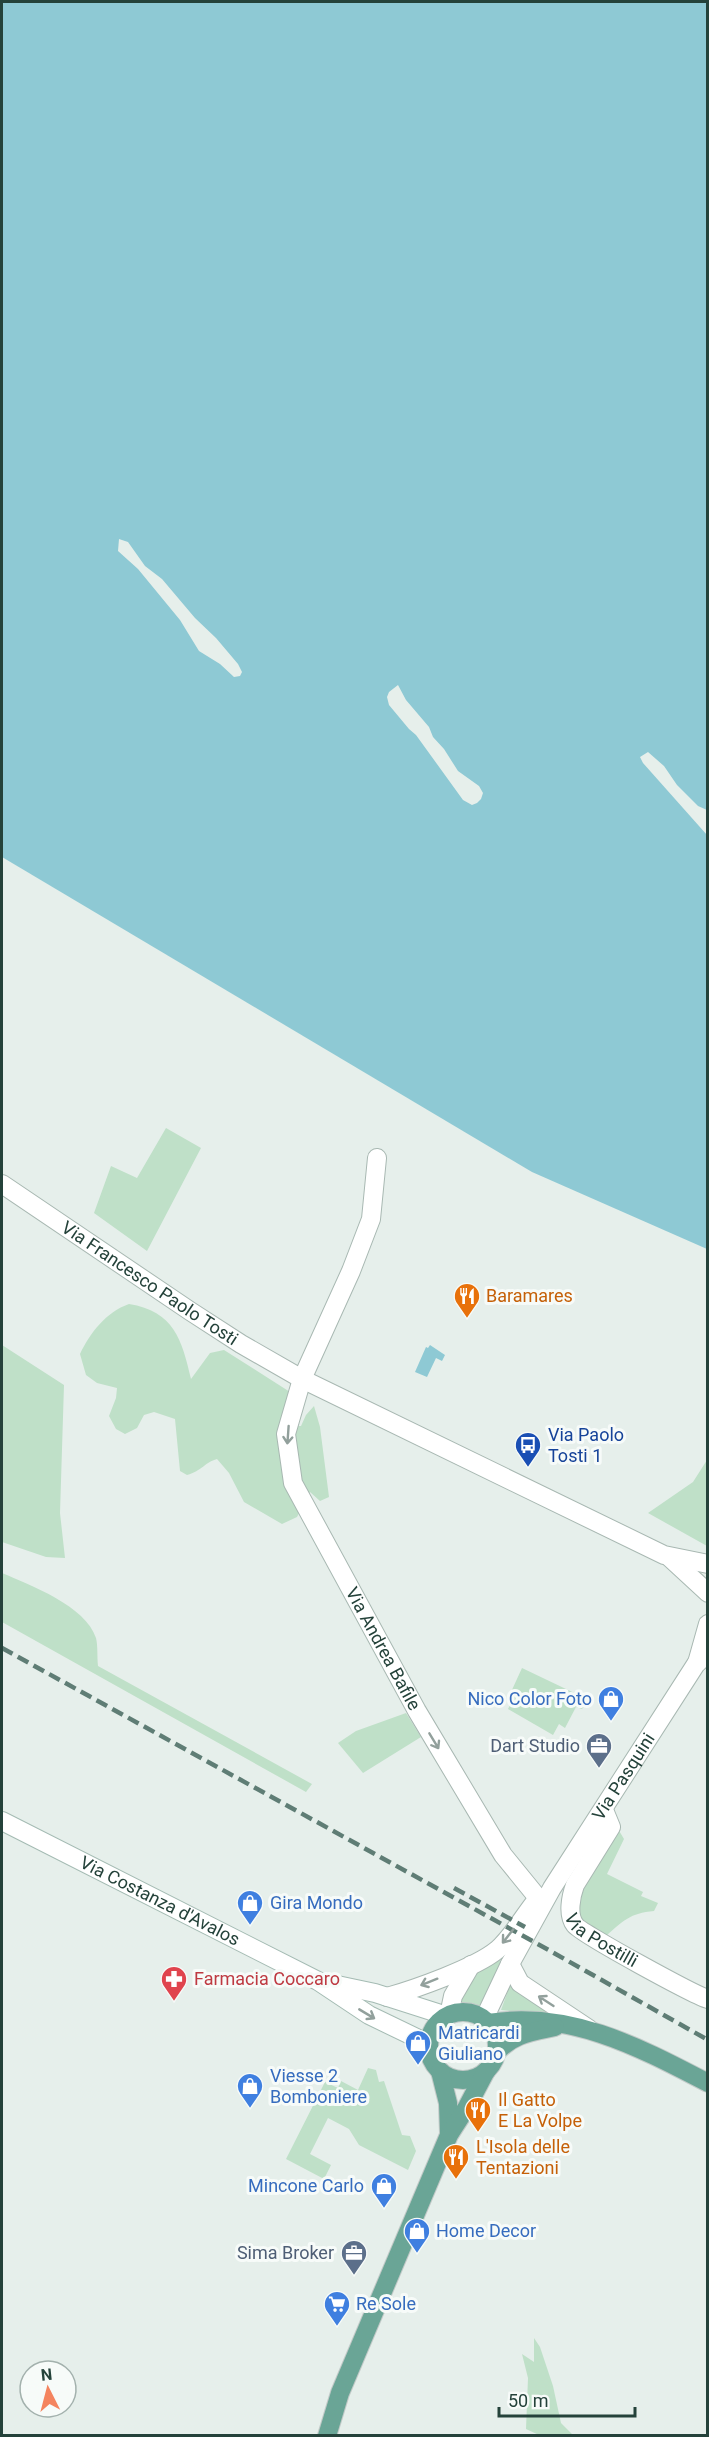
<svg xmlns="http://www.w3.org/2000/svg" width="709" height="2437" viewBox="0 0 709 2437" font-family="Roboto,sans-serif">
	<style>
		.green { fill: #bfe0c8 }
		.water { fill: #8ec9d4 }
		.pier { fill: #e6efeb }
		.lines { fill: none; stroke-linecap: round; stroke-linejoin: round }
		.street-casing { stroke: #a8b8b2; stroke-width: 20 }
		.secondary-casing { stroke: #a4bbb3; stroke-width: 20 }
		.primary-casing { stroke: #c2cac8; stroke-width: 20 }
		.street { stroke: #fff; stroke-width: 18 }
		.secondary { stroke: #fff; stroke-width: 18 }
		.primary { stroke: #6aa596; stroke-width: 18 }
		.rail { stroke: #5f7d75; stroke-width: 4.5; stroke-dasharray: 12 6; stroke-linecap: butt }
		.oneway { stroke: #92a09c }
		.labels { text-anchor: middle; stroke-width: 6; stroke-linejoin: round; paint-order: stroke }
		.street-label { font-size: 18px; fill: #24423a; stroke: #f7fbf9 }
		.food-label { font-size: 18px; fill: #c56008; stroke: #f7fbf9; text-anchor: start }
		.transit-label { font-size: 18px; fill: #164399; stroke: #f7fbf9; text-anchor: start }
		.shop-label { font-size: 18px; fill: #366cbe; stroke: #f7fbf9; text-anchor: start }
		.service-label { font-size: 18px; fill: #4e5e75; stroke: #f7fbf9; text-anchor: end }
		.health-label { font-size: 18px; fill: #be3a42; stroke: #f7fbf9; text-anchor: start }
	</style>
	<rect width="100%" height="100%" fill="#e6efeb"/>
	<g class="green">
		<polygon points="166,1128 201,1148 147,1251 94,1213 111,1166 137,1178"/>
		<path d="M129,1304C174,1311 182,1340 191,1379L210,1353L224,1350L290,1392L281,1426H301L306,1415L314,1406L320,1427L329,1497L320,1501L310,1492L297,1517L282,1524L244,1502L229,1473L217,1459C205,1462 202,1471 187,1475L180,1471L175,1419L154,1412L144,1415L137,1428L125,1434L116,1429L109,1416L116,1398L117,1388L97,1383L86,1375L80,1354C90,1333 106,1312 129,1304Z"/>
		<polygon points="2,1345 64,1385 60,1513 65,1558 46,1557 2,1542"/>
		<polygon points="707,1460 707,1546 648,1513 693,1482"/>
		<path d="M2,1573C30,1585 86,1606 96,1638C98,1646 97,1657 98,1666L312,1784L306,1792L2,1622Z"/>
		<polygon points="522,1668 589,1700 582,1709 576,1707 565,1728 559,1724 553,1735 508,1709 515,1695 511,1692"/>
		<polygon points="406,1713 421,1737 363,1773 338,1743 356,1731"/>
		<path d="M618,1829L624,1839L607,1874L643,1892L641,1896L658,1903L654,1911C630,1913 623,1921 606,1936L591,1927L579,1916L578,1883Z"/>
		<polygon points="498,1958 503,1964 483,2006 456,2004 472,1974"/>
		<polygon points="510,1985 519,1992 555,2011 530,2013 501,2010"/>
		<polygon points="368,2068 376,2070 379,2082 384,2081 402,2135 410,2136 416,2151 408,2170 359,2145 349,2129 328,2118 310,2154 331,2165 324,2179 286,2159 325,2082 338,2088 341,2081 358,2090"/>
		<polygon points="534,2338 540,2347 553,2386 561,2423 573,2435 539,2435 526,2429 528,2378 522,2354 534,2362"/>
	</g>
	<g class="water">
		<polygon points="2,2 707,2 707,1249 532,1172 2,857"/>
		<polygon points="430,1345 445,1355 442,1361 436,1358 427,1377 415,1372 426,1347 428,1348"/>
	</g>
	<g class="pier">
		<polygon points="119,539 128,542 145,566 162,579 195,618 216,638 238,664 242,672 240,676 234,677 220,664 199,651 180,620 138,569 118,551"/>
		<polygon points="398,685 406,700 429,727 433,737 444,749 458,771 479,786 483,793 481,799 477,803 472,805 463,800 416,735 409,729 389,705 387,697 389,692"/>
		<polygon points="648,752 664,766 677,785 698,806 707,810 707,835 643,763 640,757"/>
	</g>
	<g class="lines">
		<g class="street-casing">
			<g id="street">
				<path id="s1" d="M377,1158L371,1219L351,1271L302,1379L286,1434L293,1483L417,1711L503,1855L538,1898"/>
				<path id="s2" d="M2,1184L190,1311L241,1344L302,1379L664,1555L708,1564"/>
				<polyline points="669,1557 708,1593"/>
				<polyline points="697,1663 708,1624"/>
				<path id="s3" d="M604,1810L611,1827L575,1885C571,1896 567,1915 575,1925C580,1933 696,1996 708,1999"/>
				<polyline points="510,1964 520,1983 589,2029"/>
				<path d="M387,1997C415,1989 475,1968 497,1950C512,1937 523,1917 535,1902"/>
				<polyline points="449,2015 453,1996 471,1965"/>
				<path id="s4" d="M484,2019L510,1964L552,1888L696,1664L708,1653"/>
			</g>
		</g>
		<g class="secondary-casing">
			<g id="secondary">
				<path id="s5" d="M2,1821L318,1981L369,2015L429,2044"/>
				<polyline points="323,1982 375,1993 447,2016"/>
			</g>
		</g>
		<g class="primary-casing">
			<g id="primary">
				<circle cx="463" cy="2046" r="34"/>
				<path d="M488,2023C569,2010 637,2046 708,2083"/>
				<path d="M496,2053C512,2034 532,2032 555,2027"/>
				<polyline points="440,2071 448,2103 449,2134"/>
				<polyline points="327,2436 340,2393 449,2135 467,2107 486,2071"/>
			</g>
		</g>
		<use href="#street" class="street"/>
		<use href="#secondary" class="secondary"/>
		<use href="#primary" class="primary"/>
		<g class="rail">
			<polyline points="2,1648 545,1948 708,2040"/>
			<polyline points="454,1888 525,1927"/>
		</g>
	</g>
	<defs><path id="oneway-shaft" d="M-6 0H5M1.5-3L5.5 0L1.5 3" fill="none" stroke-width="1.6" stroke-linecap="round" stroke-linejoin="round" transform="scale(1.5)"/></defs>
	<g class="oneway">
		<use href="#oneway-shaft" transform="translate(288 1435) rotate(94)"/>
		<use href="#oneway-shaft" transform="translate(434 1741) rotate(59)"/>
		<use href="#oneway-shaft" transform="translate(508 1936) rotate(128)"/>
		<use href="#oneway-shaft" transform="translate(429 1982) rotate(158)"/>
		<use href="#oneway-shaft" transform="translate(546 2001) rotate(-147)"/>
		<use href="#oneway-shaft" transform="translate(367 2014) rotate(31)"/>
	</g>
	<defs>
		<g id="restaurant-pin" transform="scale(1.35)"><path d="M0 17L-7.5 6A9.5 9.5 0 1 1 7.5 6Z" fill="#e8710a" stroke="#f7fbf9"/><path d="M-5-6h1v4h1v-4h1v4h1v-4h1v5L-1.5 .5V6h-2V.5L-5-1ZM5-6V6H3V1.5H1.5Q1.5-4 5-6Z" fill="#fff"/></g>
		<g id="bus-pin" transform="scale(1.35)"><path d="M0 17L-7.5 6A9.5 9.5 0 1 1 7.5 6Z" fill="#1a4fb4" stroke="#f7fbf9"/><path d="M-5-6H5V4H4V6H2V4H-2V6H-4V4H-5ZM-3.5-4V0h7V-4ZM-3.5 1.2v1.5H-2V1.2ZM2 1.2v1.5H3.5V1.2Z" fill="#fff"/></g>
		<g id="shop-pin" transform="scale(1.35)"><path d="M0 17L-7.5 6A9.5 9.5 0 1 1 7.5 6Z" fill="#3f7fe0" stroke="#f7fbf9"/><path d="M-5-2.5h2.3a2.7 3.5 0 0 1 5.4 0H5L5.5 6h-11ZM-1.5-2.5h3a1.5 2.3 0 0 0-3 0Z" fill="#fff"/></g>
		<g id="office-pin" transform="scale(1.35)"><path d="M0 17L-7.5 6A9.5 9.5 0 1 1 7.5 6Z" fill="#5c6f8a" stroke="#f7fbf9"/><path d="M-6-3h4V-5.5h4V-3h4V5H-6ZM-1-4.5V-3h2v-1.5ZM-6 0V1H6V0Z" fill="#fff"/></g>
		<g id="pharmacy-pin" transform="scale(1.35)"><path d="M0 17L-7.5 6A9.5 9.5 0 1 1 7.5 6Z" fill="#e0444e" stroke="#f7fbf9"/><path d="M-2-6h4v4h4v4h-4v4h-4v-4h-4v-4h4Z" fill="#fff"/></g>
		<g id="supermarket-pin" transform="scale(1.35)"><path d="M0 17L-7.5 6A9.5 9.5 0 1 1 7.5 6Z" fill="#3f7fe0" stroke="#f7fbf9"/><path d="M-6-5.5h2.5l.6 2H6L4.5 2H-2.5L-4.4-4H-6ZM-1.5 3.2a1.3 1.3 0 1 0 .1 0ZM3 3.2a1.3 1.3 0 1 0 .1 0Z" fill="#fff"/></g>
	</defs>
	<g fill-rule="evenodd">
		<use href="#restaurant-pin" x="467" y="1296"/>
		<use href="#bus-pin" x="528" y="1445"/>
		<use href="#shop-pin" x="611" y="1699"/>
		<use href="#office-pin" x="599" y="1746"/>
		<use href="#shop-pin" x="250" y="1903"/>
		<use href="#pharmacy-pin" x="174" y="1979"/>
		<use href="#shop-pin" x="418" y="2043"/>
		<use href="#shop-pin" x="250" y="2086"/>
		<use href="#restaurant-pin" x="478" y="2110"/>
		<use href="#restaurant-pin" x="456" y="2157"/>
		<use href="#shop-pin" x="384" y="2186"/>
		<use href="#shop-pin" x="417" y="2231"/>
		<use href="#office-pin" x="354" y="2253"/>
		<use href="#supermarket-pin" x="337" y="2304"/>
	</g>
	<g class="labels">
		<g class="street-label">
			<text dy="6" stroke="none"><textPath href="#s2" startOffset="178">Via Francesco Paolo Tosti</textPath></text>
			<text dy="6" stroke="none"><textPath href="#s1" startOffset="531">Via Andrea Bafile</textPath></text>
			<text dy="6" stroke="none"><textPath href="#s4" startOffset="280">Via Pasquini</textPath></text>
			<text dy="6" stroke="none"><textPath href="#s5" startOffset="177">Via Costanza d'Avalos</textPath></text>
			<text dy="6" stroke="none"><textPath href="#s3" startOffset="158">Via Postilli</textPath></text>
		</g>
		<g class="food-label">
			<text x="486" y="1302">Baramares</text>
			<text x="498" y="2106">Il Gatto<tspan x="498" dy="21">E La Volpe</tspan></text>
			<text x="476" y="2153">L'Isola delle<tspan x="476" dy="21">Tentazioni</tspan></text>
		</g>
		<g class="transit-label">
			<text x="548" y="1441">Via Paolo<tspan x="548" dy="21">Tosti 1</tspan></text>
		</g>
		<g class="shop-label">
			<text x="592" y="1705" text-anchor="end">Nico Color Foto</text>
			<text x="270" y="1909">Gira Mondo</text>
			<text x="438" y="2039">Matricardi<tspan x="438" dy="21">Giuliano</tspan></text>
			<text x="270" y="2082">Viesse 2<tspan x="270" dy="21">Bomboniere</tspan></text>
			<text x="364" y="2192" text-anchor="end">Mincone Carlo</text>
			<text x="436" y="2237">Home Decor</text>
			<text x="356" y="2310">Re Sole</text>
		</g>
		<g class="service-label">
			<text x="580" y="1752">Dart Studio</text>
			<text x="334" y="2259">Sima Broker</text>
		</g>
		<g class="health-label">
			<text x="194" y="1985">Farmacia Coccaro</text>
		</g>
	</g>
	<rect width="709" height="2437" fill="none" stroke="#24423a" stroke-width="6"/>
	<g transform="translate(48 2389) rotate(354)"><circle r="28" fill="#f7fbf9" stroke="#a3b1ad" stroke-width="1.5"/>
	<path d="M0-4.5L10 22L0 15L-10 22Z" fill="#f4845f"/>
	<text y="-9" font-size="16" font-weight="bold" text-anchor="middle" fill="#24423a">N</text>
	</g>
	<path d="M499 2407v9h136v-9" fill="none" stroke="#24423a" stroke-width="3"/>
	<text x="508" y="2407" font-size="18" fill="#24423a" stroke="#f7fbf9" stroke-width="4.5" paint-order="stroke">50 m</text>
</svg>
